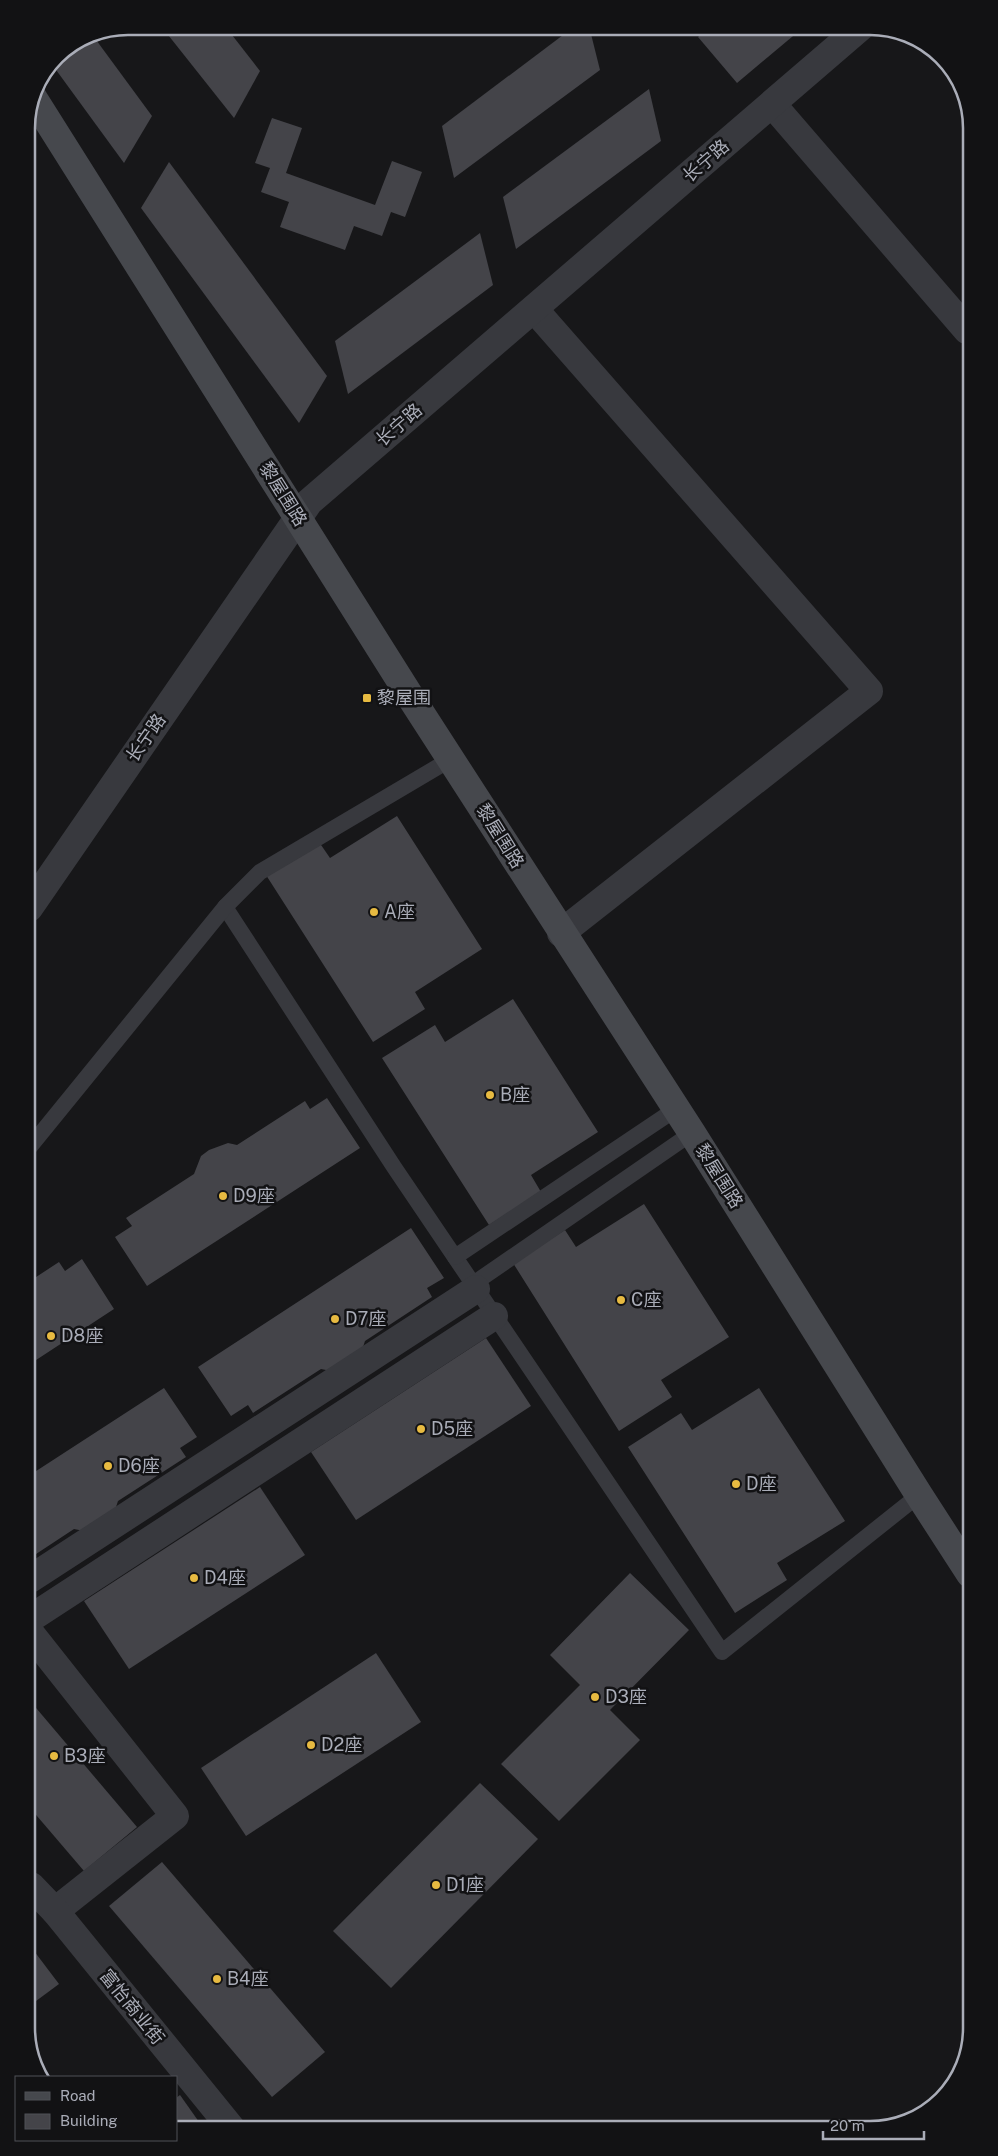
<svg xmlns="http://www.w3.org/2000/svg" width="998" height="2156" viewBox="0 0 998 2156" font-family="'Public Sans','Noto Sans SC',sans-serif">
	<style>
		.building { fill: #444449 }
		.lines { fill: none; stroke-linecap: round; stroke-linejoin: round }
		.lane { stroke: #38393e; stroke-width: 16 }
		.street { stroke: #38393e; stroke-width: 28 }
		.secondary { stroke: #46484d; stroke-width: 28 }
		.poi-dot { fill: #e7ba41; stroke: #121214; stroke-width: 2 }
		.labels { text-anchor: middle; stroke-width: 5; stroke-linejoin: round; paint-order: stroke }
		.street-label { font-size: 18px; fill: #aaadb8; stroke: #121214 }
		.poi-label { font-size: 18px; fill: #aaadb8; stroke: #121214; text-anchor: start }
		.rim { fill: none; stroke: #aaadb8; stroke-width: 2.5 }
	</style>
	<rect width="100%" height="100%" fill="#171719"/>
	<g class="building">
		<polygon points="161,26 225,26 260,71 234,118"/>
		<polygon points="285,26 298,26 289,32"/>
		<polygon points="575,26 589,26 600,70 454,178 442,126"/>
		<polygon points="710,26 805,26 737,83 698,37"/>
		<polygon points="91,33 152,116 124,163 51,63 56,56"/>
		<polygon points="649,89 661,141 516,249 503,197"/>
		<polygon points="272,118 302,128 286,173 375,205 392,161 422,172 405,217 391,212 382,236 354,226 345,250 280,227 289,202 261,192 270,168 255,163"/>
		<polygon points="169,162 327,376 299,423 141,208"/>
		<polygon points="480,233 493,285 348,394 335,341"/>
		<polygon points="397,816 482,949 415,992 425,1009 373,1042 266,875 319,842 330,858"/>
		<polygon points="513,999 598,1132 531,1175 541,1192 489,1225 382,1058 435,1025 445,1042"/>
		<polygon points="327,1098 360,1148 147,1286 115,1237 132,1226 126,1218 194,1174 201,1156 209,1150 228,1143 237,1145 305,1101 310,1109"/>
		<polygon points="644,1204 729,1337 661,1380 672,1397 619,1431 513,1263 565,1230 576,1247"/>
		<polygon points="411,1228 444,1278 427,1288 432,1297 365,1341 362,1350 331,1371 321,1369 253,1413 248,1405 231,1416 198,1367"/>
		<polygon points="82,1259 114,1309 30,1364 30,1281 59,1262 65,1271"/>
		<polygon points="486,1338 531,1406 356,1520 311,1452"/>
		<polygon points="164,1388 197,1437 180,1448 186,1457 118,1501 115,1510 84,1531 74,1529 30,1558 30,1475"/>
		<polygon points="759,1388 845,1521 777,1563 787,1580 735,1613 628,1447 681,1413 692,1430"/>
		<polygon points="260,1487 305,1555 129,1669 84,1601"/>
		<polygon points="630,1573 689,1630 610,1710 640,1740 559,1821 501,1764 580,1685 550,1655"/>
		<polygon points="376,1653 421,1722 246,1836 201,1768"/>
		<polygon points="31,1702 137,1827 84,1871 31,1809"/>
		<polygon points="480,1783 538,1839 391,1988 333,1931"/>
		<polygon points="162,1862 325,2052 272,2097 109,1906"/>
		<polygon points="31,1947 59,1984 32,2004"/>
		<polygon points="180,2095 204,2129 176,2129 176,2098"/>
	</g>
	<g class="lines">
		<g class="lane">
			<polyline points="225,907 394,1167 722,1652 919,1495"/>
			<polyline points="29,1148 225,907 260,872 451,759"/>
			<polyline points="455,1257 676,1109"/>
			<polyline points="473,1284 692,1133"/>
		</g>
		<g class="street">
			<polyline points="772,104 967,330"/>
			<polyline points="534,309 869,691 561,933"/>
			<polyline points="29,908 309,502 862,26"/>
			<polyline points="30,1579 476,1289"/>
			<polyline points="31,1618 494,1316"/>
			<polyline points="31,1634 175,1816 55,1911"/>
			<polyline points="31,1886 55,1911 232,2129"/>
		</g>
		<polyline class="secondary" points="32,96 415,704 692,1133 919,1495 970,1574"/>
	</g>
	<g class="poi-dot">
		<rect x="362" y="693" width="10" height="10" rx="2.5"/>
		<circle cx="374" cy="912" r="5"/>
		<circle cx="490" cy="1095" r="5"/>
		<circle cx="223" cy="1196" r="5"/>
		<circle cx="621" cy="1300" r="5"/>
		<circle cx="335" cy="1319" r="5"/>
		<circle cx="51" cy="1336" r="5"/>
		<circle cx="421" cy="1429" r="5"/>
		<circle cx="108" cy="1466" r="5"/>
		<circle cx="736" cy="1484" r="5"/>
		<circle cx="194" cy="1578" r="5"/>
		<circle cx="595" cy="1697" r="5"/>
		<circle cx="311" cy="1745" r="5"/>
		<circle cx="54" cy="1756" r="5"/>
		<circle cx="436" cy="1885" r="5"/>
		<circle cx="217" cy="1979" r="5"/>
	</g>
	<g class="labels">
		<g class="street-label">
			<text transform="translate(706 161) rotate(-41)" y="6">长宁路</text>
			<text transform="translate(399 425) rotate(-41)" y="6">长宁路</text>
			<text transform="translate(283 494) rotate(58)" y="6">黎屋围路</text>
			<text transform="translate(146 738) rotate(-55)" y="6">长宁路</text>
			<text transform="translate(500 836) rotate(58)" y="6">黎屋围路</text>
			<text transform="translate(719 1176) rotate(58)" y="6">黎屋围路</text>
			<text transform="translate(132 2007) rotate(51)" y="6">富怡商业街</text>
		</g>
		<g class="poi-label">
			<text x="377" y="704">黎屋围</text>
			<text x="384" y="918">A座</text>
			<text x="500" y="1101">B座</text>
			<text x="233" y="1202">D9座</text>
			<text x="631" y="1306">C座</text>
			<text x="345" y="1325">D7座</text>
			<text x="61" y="1342">D8座</text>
			<text x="431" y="1435">D5座</text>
			<text x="118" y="1472">D6座</text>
			<text x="746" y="1490">D座</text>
			<text x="204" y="1584">D4座</text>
			<text x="605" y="1703">D3座</text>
			<text x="321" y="1751">D2座</text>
			<text x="64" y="1762">B3座</text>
			<text x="446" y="1891">D1座</text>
			<text x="227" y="1985">B4座</text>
		</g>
	</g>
	<path d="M0 0H998V2156H0ZM128 35H870A93 93 0 0 1 963 128V2028A93 93 0 0 1 870 2121H128A93 93 0 0 1 35 2028V128A93 93 0 0 1 128 35Z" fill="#121214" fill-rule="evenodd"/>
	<path class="rim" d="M128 35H870A93 93 0 0 1 963 128V2028A93 93 0 0 1 870 2121H128A93 93 0 0 1 35 2028V128A93 93 0 0 1 128 35Z"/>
	<rect x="15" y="2076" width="162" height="65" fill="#121214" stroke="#4f5056"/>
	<rect x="25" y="2092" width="25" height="8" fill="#46484d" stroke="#4f5056"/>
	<text x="60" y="2101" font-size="15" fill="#aaadb8">Road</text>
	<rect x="25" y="2114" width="25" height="15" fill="#444449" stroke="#4f5056"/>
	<text x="60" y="2126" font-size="15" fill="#aaadb8">Building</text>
	<path d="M823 2131v8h101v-8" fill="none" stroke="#aaadb8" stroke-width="2.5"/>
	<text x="830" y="2131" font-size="15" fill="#aaadb8" stroke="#121214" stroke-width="4" paint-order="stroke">20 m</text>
</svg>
